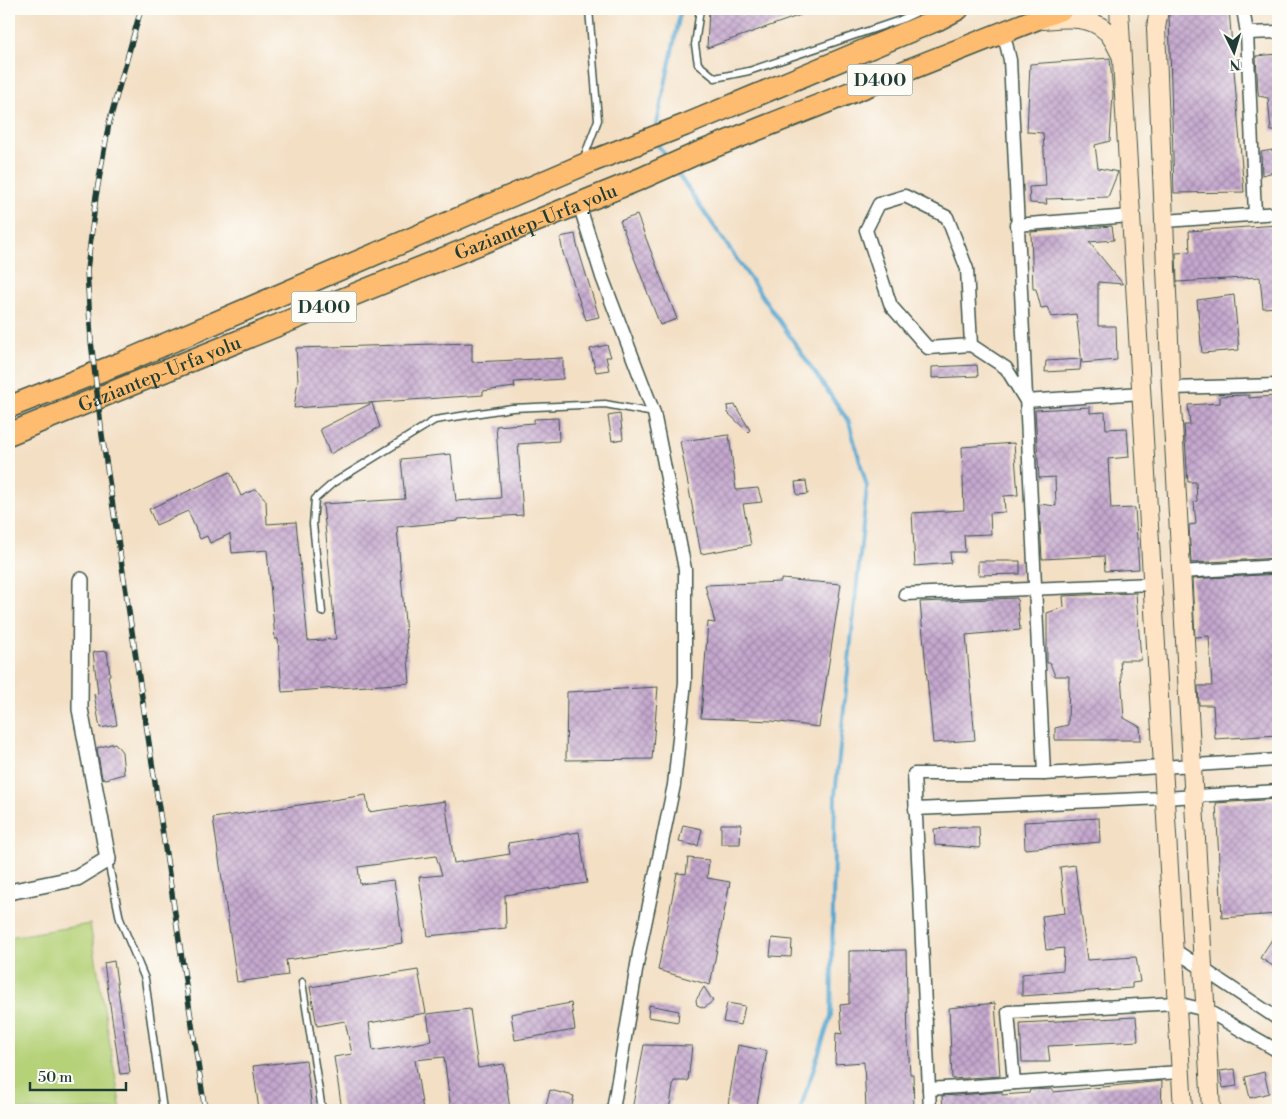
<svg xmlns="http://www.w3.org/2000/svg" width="1287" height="1119" viewBox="0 0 1287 1119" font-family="'Libre Bodoni',serif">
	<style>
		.green { fill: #b6d279; stroke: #6a8856 }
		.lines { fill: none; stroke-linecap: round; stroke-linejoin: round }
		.stream { stroke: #55a6d0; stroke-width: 4 }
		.building { fill: url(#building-cross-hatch) }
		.service-casing { stroke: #3f554a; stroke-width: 9 }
		.minor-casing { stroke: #3f554a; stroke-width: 15 }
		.tertiary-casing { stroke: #3f554a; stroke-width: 18 }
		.secondary-casing { stroke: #3f554a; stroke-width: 20 }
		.trunk-casing { stroke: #3f554a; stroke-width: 24 }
		.service { stroke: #fff; stroke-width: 6 }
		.minor { stroke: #fff; stroke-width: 12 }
		.tertiary { stroke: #fff; stroke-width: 15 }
		.secondary { stroke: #fee4c5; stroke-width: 18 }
		.trunk { stroke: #fdbc6f; stroke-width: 21 }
		.rail-casing { stroke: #1f3d34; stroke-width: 5.5 }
		.rail { stroke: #fdfcf7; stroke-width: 4; stroke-dasharray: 11; stroke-linecap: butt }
		.labels { text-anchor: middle; stroke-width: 4.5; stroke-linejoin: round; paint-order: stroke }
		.shield { fill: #fdfcf7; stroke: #62766e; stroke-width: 1 }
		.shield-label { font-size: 18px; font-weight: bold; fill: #1f3d34 }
		.street-label { font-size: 19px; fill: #1f3d34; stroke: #fdfcf7 }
	</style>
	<defs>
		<pattern id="building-cross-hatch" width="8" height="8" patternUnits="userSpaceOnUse" patternTransform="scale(1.25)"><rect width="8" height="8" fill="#c5a7ce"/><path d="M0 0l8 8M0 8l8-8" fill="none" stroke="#9f89a8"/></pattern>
	</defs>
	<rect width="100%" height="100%" fill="#fdfcf7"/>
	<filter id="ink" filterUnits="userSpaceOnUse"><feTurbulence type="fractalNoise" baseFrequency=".02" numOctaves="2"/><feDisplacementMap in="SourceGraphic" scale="10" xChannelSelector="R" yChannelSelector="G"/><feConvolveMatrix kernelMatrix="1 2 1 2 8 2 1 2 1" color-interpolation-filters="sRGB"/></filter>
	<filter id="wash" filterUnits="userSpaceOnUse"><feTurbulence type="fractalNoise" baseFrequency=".0096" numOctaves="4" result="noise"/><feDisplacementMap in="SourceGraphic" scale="20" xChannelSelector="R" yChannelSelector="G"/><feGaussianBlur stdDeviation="1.12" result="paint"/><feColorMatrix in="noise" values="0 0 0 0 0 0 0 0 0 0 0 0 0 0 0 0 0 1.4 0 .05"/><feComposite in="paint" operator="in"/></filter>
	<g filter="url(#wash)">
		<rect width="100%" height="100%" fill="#f3dfc4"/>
		<polygon class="green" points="90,924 121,1110 9,1110 9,937"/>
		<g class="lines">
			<g class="stream">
				<polyline points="656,128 681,9"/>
				<polyline points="657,144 668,159"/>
				<polyline points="676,171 849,422 867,487 835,796 831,1016 800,1110"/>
			</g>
		</g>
		<g id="blocks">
			<g class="building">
				<polygon points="709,9 742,9 741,15 761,9 815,10 707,48"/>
				<polygon points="1229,9 1244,192 1174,193 1169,13"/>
				<polygon points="1278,54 1278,131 1271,131 1268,98 1259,96 1258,91 1256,56"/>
				<polygon points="1110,58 1113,94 1110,141 1095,145 1098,168 1118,172 1108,197 1046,199 1047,204 1030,203 1029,187 1046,186 1043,133 1027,132 1030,64"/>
				<polygon points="1278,149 1278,171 1262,175 1261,152"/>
				<polygon points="637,215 677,319 660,325 620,221"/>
				<polygon points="1278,225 1278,307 1263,308 1260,277 1177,282 1176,253 1190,252 1189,231"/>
				<polygon points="1112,226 1114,240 1089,242 1123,284 1098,282 1098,326 1116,326 1117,360 1082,363 1076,314 1052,317 1047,307 1041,308 1036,289 1033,289 1031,232"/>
				<polygon points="575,234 577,245 599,317 586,320 563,253 560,237"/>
				<polygon points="1234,295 1239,350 1202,353 1197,300"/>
				<polygon points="472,343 472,362 563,358 563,379 514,382 515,387 483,391 483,395 294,408 298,380 296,348"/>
				<polygon points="607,345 611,357 606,357 609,370 596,372 590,349"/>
				<polygon points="1081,359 1080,370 1045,372 1046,361"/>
				<polygon points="977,365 978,376 932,378 932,367"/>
				<polygon points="1249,395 1249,398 1275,396 1278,436 1278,558 1191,563 1189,525 1196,524 1194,502 1197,501 1196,482 1188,482 1184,425 1190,425 1188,405 1220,403 1220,396"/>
				<polygon points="372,403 380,427 330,454 320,429"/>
				<polygon points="735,405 750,430 748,432 728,413 727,406"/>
				<polygon points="1090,407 1090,413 1105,412 1106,429 1127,428 1129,457 1108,459 1111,509 1135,508 1139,569 1105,571 1104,556 1042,559 1039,504 1056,506 1055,477 1039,478 1035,410"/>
				<polygon points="620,414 623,439 612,441 608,416"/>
				<polygon points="558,418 559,441 518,444 523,515 458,519 458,521 397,527 410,683 282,692 278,639 275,639 267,550 232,553 230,534 210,543 207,536 200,539 188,511 156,525 149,509 230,472 241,496 256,489 266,500 267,524 296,522 308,641 336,639 323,504 405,499 401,459 451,454 456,501 501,498 496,426 534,423 534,419"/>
				<polygon points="729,435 736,490 758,488 762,502 743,504 751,545 701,554 680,441"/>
				<polygon points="1014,443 1018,495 1004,496 1005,512 990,513 991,534 964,535 965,552 950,552 951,563 915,566 912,513 964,510 962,447"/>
				<polygon points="806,481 808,494 797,495 795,482"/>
				<polygon points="978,561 1020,561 1020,574 978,575"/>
				<polygon points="1278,574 1278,735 1215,739 1213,705 1199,705 1198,686 1212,686 1209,636 1195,637 1192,579"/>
				<polygon points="781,579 841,584 819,727 772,721 701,718 708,622 715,623 705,585 781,582"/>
				<polygon points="1136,593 1141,660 1120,660 1124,718 1140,727 1141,740 1055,740 1055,728 1068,725 1069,676 1055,676 1050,663 1047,663 1047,613 1064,607 1063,596"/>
				<polygon points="1017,598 1020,630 966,635 975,740 933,743 920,602"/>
				<polygon points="107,651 110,675 108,676 117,725 100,728 94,694 98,693 93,652"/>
				<polygon points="658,687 652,759 566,760 567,692"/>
				<polygon points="115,743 122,752 124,774 106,779 102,778 97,748"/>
				<polygon points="366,795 369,812 445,801 454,863 510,854 508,843 579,832 587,883 505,895 506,928 428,936 419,877 442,875 436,856 358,867 360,884 394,880 403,943 286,960 288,975 237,982 213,818"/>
				<polygon points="1278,799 1278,914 1222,918 1216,803"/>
				<polygon points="1099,818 1100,842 1025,849 1024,822"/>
				<polygon points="721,824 741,824 740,844 721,844"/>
				<polygon points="683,825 702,829 698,846 679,842"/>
				<polygon points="960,827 979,827 980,848 935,845 934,829"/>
				<polygon points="688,858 709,860 707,878 730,882 710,985 658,970 677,873 686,874"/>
				<polygon points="1075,865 1087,960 1136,957 1140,982 1132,983 1132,988 1022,996 1022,974 1063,970 1064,948 1046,950 1042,916 1065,913 1060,867"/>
				<polygon points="1278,930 1278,969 1260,958"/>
				<polygon points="772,938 792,940 791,957 770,956"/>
				<polygon points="906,950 908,1041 910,1074 913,1074 914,1110 866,1110 864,1062 835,1064 836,1033 842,1034 840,1005 849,1004 849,951"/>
				<polygon points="114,961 130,1073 120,1074 104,963"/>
				<polygon points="418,970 426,1013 369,1023 373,1051 431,1041 427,1014 470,1009 478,1068 504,1064 510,1110 451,1110 444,1057 415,1060 423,1110 342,1110 334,1057 352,1054 345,1021 317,1026 310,987"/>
				<polygon points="704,987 713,1001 704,1008 697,1005 696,1000"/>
				<polygon points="571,1003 575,1030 515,1040 511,1014"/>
				<polygon points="727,1003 745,1006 741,1025 723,1022"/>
				<polygon points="995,1003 1000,1076 952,1079 949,1008"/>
				<polygon points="649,1005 679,1011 678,1022 648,1017"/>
				<polygon points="1136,1017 1138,1041 1048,1046 1050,1062 1022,1062 1020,1023"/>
				<polygon points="644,1045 692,1046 688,1081 674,1081 669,1110 632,1110"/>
				<polygon points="738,1045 767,1051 756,1110 735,1110 737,1107 728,1105"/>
				<polygon points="306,1060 312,1110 259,1110 253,1066"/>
				<polygon points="1235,1069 1237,1086 1223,1088 1220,1071"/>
				<polygon points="1264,1072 1269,1093 1250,1098 1245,1077"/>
				<polygon points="1162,1081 1161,1110 943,1110 942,1096 1002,1092 1002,1095 1029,1093 1030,1090 1053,1089 1053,1092"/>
				<polygon points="550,1090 574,1096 571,1110 545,1110"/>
			</g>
		</g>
	</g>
	<g filter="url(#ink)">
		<use href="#blocks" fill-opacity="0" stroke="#3f554a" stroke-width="1"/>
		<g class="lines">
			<g class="service-casing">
				<g id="service">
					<polyline points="700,9 695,45 698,64 715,78 749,71 900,20 924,9"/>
					<polyline points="583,160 598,120 589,9"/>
					<polyline points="322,612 313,524 315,499 333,483 435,420 512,408 605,404 654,413"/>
					<polyline points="108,861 120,919 145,979 163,1110"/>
					<polyline points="302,982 322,1110"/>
				</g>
			</g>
			<g class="minor-casing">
				<g id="minor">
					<polyline points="1243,9 1247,33 1255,214"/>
					<polyline points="1003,31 1010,60 1044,774"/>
					<polyline points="1247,33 1278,32"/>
					<polyline points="579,204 602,277 654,413 685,569 685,682 674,785 639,953 613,1110"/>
					<polyline points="1165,221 1278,213"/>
					<polyline points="1016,225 1130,216"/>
					<polyline points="971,345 928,348 891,306 866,230 879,204 905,196 947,217 967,269 971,345 1006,368 1026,401 1141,393"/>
					<polyline points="1171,388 1278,385"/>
					<polyline points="1181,572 1278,566"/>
					<polyline points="905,594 1153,584"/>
					<polyline points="915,809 1164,798 1278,791"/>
					<polyline points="1173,949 1278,1019"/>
					<polyline points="1014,1083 1008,1012 1176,1003 1206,1010 1278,1051"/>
					<polyline points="929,1089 1180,1072"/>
					<polyline points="930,1110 914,774 1044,774 1278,760"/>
				</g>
			</g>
			<g class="tertiary-casing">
				<polyline id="tertiary" points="9,892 77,878 108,859 80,709 81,580"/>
			</g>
			<g class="secondary-casing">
				<g id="secondary">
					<polyline points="1119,9 1183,1110"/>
					<polyline points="1159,9 1156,28 1171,388 1211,1110"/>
					<path d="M1044,20C1065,18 1091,15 1107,32C1113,38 1117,48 1121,55"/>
				</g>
			</g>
			<g class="trunk-casing">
				<g id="trunk">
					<polyline points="9,407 126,361 590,162 685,125 937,20 958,9"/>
					<path id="s1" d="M9,434L640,179L698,153L1062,9"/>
				</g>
			</g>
			<use href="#service" class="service"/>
			<use href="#minor" class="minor"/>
			<use href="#tertiary" class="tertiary"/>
			<use href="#secondary" class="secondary"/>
			<use href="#trunk" class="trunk"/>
			<g class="rail-casing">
				<polyline id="rail" points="141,9 109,123 96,196 87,270 91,341 102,435 205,1110"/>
			</g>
			<use href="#rail" class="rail"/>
		</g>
	</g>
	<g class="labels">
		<g class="shield">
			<rect x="847.5" y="64.5" width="65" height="31" rx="4"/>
			<rect x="291.5" y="291.5" width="65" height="31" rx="4"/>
		</g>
		<g class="shield-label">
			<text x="880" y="86">D400</text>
			<text x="324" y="313">D400</text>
		</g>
		<g class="street-label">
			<text dy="7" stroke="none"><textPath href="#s1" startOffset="568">Gaziantep-Urfa yolu</textPath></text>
			<text dy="7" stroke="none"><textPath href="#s1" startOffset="162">Gaziantep-Urfa yolu</textPath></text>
		</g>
	</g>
	<rect width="1287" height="1119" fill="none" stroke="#fdfcf7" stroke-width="30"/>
	<g transform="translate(1234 52) rotate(175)" stroke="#fdfcf7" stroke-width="4" paint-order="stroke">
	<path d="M0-4L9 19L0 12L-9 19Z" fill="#1f3d34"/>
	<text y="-8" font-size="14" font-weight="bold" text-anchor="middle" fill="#1f3d34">N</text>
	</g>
	<path d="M30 1082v8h96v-8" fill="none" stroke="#1f3d34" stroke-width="2.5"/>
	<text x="38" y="1082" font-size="15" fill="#1f3d34" stroke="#fdfcf7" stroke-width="4" paint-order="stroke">50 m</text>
</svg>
